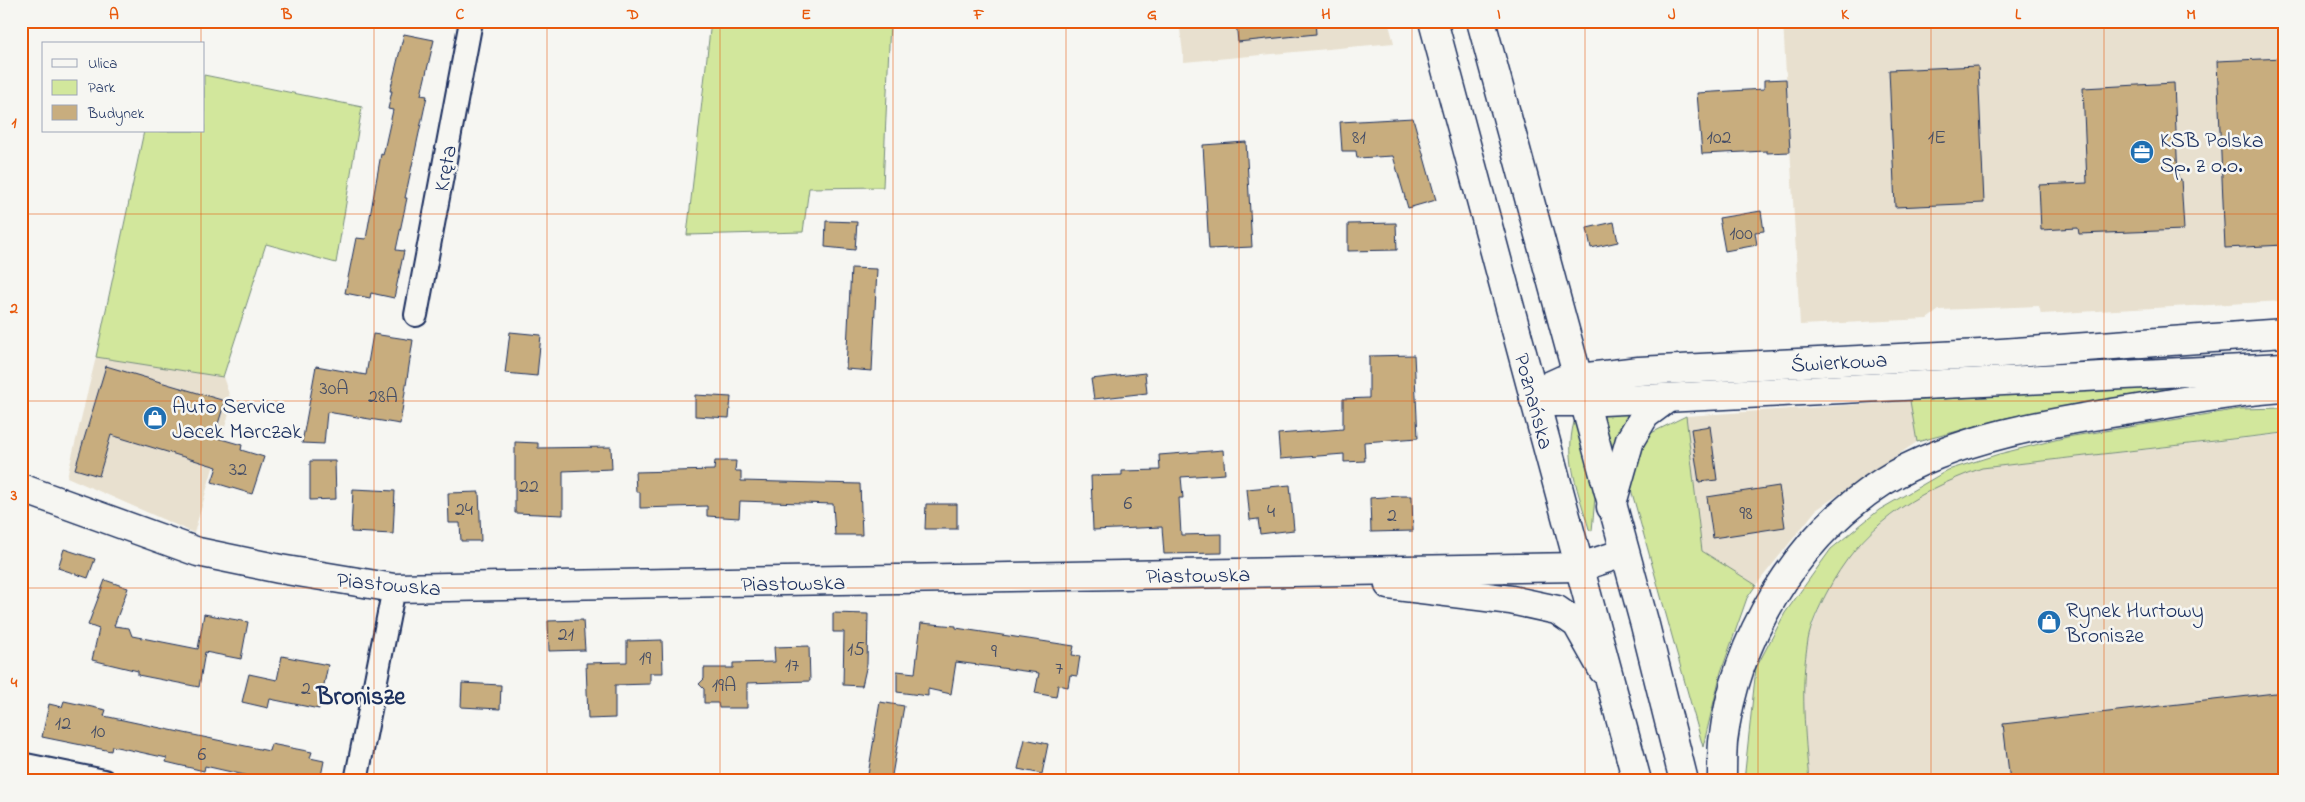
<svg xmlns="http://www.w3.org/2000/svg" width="2305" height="802" viewBox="0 0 2305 802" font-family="'Indie Flower',sans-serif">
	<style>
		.built { fill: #e8e0cf }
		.green { fill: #d2e79c; stroke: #768b7d }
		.building { fill: #c8ad7e; stroke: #1b2f5e }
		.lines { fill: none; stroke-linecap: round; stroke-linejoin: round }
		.minor-casing { stroke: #1b2f5e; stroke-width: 26 }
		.tertiary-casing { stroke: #1b2f5e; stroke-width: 31 }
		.primary-casing { stroke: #1b2f5e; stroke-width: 31 }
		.minor { stroke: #f6f6f2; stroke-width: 22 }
		.tertiary { stroke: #f6f6f2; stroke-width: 28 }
		.primary { stroke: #f6f6f2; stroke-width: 28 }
		.grid { fill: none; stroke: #e8590c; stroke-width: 1; stroke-opacity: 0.55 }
		.labels { text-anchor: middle; stroke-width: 5; stroke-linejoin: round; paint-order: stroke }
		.number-label { font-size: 20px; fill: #464e66 }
		.poi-label { font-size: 22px; fill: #1b2f5e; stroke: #f6f6f2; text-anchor: start }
		.street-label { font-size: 22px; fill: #1b2f5e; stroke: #f6f6f2 }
		.quarter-label { font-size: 25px; font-weight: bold; fill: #1b2f5e; stroke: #f6f6f2 }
		.neatline { fill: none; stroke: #e8590c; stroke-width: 2 }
		.grid-label { font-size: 16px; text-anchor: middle; font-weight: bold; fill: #e8590c }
	</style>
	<rect width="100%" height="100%" fill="#f6f6f2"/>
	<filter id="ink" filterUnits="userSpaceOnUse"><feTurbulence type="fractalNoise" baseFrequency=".02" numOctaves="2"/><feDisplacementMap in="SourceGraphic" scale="10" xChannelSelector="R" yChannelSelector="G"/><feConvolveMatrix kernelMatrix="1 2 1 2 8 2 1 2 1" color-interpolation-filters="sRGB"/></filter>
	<g filter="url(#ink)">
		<g class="built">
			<polygon points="1179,21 1388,21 1394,43 1184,62"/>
			<polygon points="1783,21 2284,21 2284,301 2041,314 2039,306 1939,310 1927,319 1800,325"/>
			<polygon points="96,357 223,377 232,403 194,533 67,477"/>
			<polygon points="1910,401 1917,442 1816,510 1756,585 1702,551 1686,416"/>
			<polygon points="2284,434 2284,781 1809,781 1803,706 1804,674 1808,638 1820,607 1836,574 1857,547 1879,525 1909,501 1946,481 1982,468"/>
		</g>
		<g class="green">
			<polygon points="711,21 890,21 883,187 809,188 803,232 687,235"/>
			<polygon points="204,75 362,107 336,263 266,244 223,377 96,357 144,131 204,131"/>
			<polygon points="2218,382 2082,403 2006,418 1917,442 1910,401"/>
			<path d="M2284,408V433L1982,468C1913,493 1860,527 1826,594C1819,608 1811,624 1808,640C1800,687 1805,734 1809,781H1744L1756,668L1785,613L1831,549L1879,510L1948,470L1999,454L2067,437L2240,409Z"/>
			<polygon points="1634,410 1613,447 1612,447 1602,413"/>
			<polygon points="1686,416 1702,551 1756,585 1747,598 1721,672 1703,747 1629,482 1641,438"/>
			<path d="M1574,422H1576L1595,497L1592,531L1589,529C1579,493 1564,460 1574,422Z"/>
		</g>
		<g class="building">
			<polygon points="1236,21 1315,21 1316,34 1238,42"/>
			<polygon points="404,34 434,40 421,95 427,96 405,198 407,198 396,250 404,251 394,298 371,293 370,298 345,293 356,238 366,239 381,154 383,155 393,110 388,109 392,91 390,91"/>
			<polygon points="2284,58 2284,245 2225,248 2217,61"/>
			<polygon points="1978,66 1984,203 1895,207 1889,70"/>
			<polygon points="1786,79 1790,152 1767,153 1767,151 1702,154 1697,93 1764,89 1764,80"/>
			<polygon points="2174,83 2178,179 2181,179 2184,230 2079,234 2078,228 2041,230 2039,185 2087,183 2083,88"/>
			<polygon points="1413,118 1436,200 1408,208 1393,156 1357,158 1356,151 1342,151 1340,122"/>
			<polygon points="1246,142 1252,247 1209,249 1203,145"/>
			<polygon points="1761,211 1764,231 1755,232 1757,245 1725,251 1719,218"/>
			<polygon points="826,221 857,222 855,250 825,247"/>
			<polygon points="1614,222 1618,242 1591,248 1587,228"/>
			<polygon points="1396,223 1397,250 1348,251 1348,224"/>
			<polygon points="851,268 877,269 872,371 846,369"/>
			<polygon points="510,332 541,335 537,376 505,373"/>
			<polygon points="373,334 413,340 400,424 327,412 324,444 302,443 316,366 366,375"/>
			<polygon points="1414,355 1418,438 1364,442 1365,461 1344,462 1344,454 1280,459 1278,434 1343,429 1343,399 1369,398 1369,356"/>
			<polygon points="106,366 225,401 214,437 242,445 241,450 264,457 252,494 212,482 217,467 111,435 99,476 75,469"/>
			<polygon points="1145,373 1147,393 1094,399 1091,379"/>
			<polygon points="695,395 731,397 729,418 695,416"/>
			<polygon points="1710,426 1717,480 1699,482 1691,429"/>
			<polygon points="515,442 538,443 538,448 611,447 612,469 563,471 563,515 515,513"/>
			<polygon points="1223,450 1225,474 1181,477 1183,498 1179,498 1181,535 1222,534 1222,553 1164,554 1162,527 1093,530 1091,476 1122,475 1122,471 1160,470 1159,455"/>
			<polygon points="310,461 335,461 336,499 310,500"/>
			<polygon points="715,461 736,461 735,471 741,471 741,481 860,484 862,535 835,535 833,504 740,501 739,518 707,516 707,506 640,508 640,492 636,492 635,472 714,470"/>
			<polygon points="1290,485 1294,530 1260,534 1258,519 1250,520 1247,489"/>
			<polygon points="1779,486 1785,527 1713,538 1707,497"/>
			<polygon points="353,489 395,491 393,534 351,532"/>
			<polygon points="479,492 481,541 461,541 460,523 449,523 448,493"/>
			<polygon points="1400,496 1412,496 1413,531 1371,532 1370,498"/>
			<polygon points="926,504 957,504 957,529 925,529"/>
			<polygon points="64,549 95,559 88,578 58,568"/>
			<polygon points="105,580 128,588 114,626 129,628 132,636 198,649 204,614 248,622 241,659 205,652 199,687 138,675 138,671 92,660 99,629 88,625"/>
			<polygon points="833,613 868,614 867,664 862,686 843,685 844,632 833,632"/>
			<polygon points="583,620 585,650 549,651 548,621"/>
			<polygon points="921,623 956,626 956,628 1074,646 1072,655 1080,656 1077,676 1070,675 1068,687 1058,685 1056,697 1035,693 1039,673 956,662 951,694 928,689 928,696 897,692 897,671 915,673"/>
			<polygon points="662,640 663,673 650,673 650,684 615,685 615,718 588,719 586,663 627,662 627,641"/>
			<polygon points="809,646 810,681 747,683 747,708 719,708 718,703 704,703 704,689 699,684 704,679 704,668 733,668 733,663 775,662 774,647"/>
			<polygon points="282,656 328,665 319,709 270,699 268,708 242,702 249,674 277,680"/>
			<polygon points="462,683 501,685 500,709 461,707"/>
			<polygon points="2284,692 2284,781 2010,781 2003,724"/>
			<polygon points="64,701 106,710 104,716 269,751 271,744 312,752 310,758 324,761 320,781 249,781 249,776 205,766 204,771 166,762 167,758 112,746 111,751 42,737 49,704 62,707"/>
			<polygon points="880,702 904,706 891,781 867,781"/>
			<polygon points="1025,739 1048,744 1042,774 1018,769"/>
		</g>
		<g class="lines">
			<g class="minor-casing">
				<g id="minor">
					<polyline points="416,315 471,21"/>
					<polyline points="21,764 104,781"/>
					<polyline points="356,781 394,588"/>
				</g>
			</g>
			<g class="tertiary-casing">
				<g id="tertiary">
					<polyline points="1534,399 1551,385 1562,380 1639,371 2001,353 2284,333"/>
					<polyline points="1534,399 1555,402 1583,402 2284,367"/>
					<polyline points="21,488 198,552 280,569 394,588 1580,567 1624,553"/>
					<polyline points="1611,507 1630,440 1645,415 1668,398"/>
					<polyline points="1389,585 1511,600 1557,610 1577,624 1603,670"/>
					<path d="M1722,781C1722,768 1722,755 1723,742C1735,639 1796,537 1884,481C1953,438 2052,422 2131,410C2182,402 2233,391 2284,388"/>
				</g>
			</g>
			<g class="primary-casing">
				<g id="primary">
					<polyline points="1433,21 1637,781"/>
					<polyline points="1481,21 1645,625 1684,781"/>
				</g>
			</g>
			<use href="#minor" class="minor"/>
			<use href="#tertiary" class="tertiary"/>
			<use href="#primary" class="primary"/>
		</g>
	</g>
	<path class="grid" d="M201,21V44M374,21V781M547,21V781M720,21V781M893,21V781M1066,21V781M1239,21V781M1412,21V781M1585,21V781M1758,21V781M1931,21V781M2104,21V781M201,131V781M21,214H2284M21,401H2284M21,588H2284"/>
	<defs>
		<g id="office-disc" transform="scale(1.25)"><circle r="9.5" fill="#1f6fb2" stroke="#f6f6f2"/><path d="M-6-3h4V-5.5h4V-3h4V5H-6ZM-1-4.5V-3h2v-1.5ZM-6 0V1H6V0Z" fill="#fff"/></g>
		<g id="shop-disc" transform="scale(1.25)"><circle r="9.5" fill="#1f6fb2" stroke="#f6f6f2"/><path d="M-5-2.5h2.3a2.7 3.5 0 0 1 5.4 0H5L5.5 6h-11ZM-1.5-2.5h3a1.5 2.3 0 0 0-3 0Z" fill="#fff"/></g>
	</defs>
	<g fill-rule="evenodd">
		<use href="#office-disc" x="2142" y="152"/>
		<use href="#shop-disc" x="155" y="418"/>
		<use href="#shop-disc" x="2049" y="622"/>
	</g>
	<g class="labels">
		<g class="number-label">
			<text x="1359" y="143">81</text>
			<text x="1719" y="143">102</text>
			<text x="1937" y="143">1E</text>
			<text x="1741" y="239">100</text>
			<text x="334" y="394">30A</text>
			<text x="383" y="402">28A</text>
			<text x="238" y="475">32</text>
			<text x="529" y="492">22</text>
			<text x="1128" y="509">6</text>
			<text x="464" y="515">24</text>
			<text x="1271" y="517">4</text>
			<text x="1746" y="519">98</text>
			<text x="1392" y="521">2</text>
			<text x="566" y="640">21</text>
			<text x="856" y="655">15</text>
			<text x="994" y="657">9</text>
			<text x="645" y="664">19</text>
			<text x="792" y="671">17</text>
			<text x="1059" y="674">7</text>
			<text x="724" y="691">19A</text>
			<text x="306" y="694">2</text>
			<text x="63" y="729">12</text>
			<text x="98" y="737">10</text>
			<text x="202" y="760">6</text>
		</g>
		<g class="poi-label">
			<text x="2160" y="147">KSB Polska<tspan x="2160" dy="25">Sp. z o.o.</tspan></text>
			<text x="172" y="413">Auto Service<tspan x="172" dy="25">Jacek Marczak</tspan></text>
			<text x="2066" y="617">Rynek Hurtowy<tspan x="2066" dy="25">Bronisze</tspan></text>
		</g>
		<g class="street-label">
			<text transform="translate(444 168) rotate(-79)" y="8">Kręta</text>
			<text transform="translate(1839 361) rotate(-3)" y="8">Świerkowa</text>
			<text transform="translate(1535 401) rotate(75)" y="8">Poznańska</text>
			<text transform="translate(1198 574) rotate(-1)" y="8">Piastowska</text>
			<text transform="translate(793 582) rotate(-1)" y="8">Piastowska</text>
			<text transform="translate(389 583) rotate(5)" y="8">Piastowska</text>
		</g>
		<g class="quarter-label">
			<text x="361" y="704">Bronisze</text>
		</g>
	</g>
	<rect width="2305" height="802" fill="none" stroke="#f6f6f2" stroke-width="55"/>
	<rect x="42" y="42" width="162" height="90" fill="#f6f6f2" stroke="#9ea6b7"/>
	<rect x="52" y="59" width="25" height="8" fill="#f6f6f2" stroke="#9ea6b7"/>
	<text x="88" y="68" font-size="15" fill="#1b2f5e">Ulica</text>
	<rect x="52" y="80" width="25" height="15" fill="#d2e79c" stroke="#9ea6b7"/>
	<text x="88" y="92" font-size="15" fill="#1b2f5e">Park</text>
	<rect x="52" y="105" width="25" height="15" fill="#c8ad7e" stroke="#9ea6b7"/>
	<text x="88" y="118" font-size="15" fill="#1b2f5e">Budynek</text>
	<rect x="28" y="28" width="2250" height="746" class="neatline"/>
	<g class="grid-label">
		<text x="114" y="19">A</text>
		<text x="287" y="19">B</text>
		<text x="460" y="19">C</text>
		<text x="633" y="19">D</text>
		<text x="806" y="19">E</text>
		<text x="979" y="19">F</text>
		<text x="1152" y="19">G</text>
		<text x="1326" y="19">H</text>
		<text x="1499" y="19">I</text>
		<text x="1672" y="19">J</text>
		<text x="1845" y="19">K</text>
		<text x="2018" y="19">L</text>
		<text x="2191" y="19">M</text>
		<text x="14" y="127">1</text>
		<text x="14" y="313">2</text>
		<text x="14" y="500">3</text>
		<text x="14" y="687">4</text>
	</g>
</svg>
